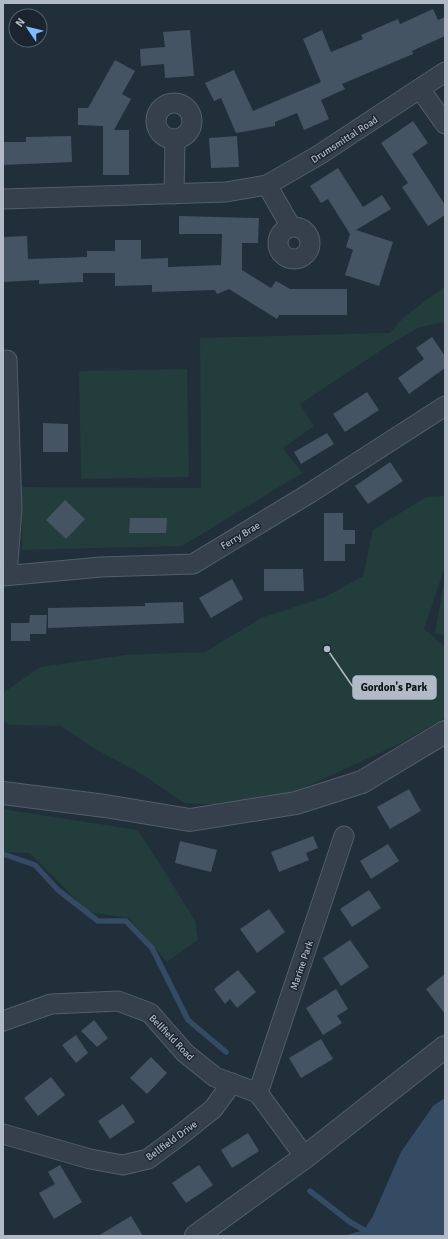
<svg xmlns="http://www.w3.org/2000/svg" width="448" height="1239" viewBox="0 0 448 1239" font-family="Signika,sans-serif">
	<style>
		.green { fill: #233c3c }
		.water { fill: #344b63 }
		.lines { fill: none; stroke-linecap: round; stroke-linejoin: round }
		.stream { stroke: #344b63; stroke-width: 5.5 }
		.building { fill: #445462 }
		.minor-casing { stroke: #535e69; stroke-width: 21 }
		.tertiary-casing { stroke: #535e69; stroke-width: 24 }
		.minor { stroke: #35404c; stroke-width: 19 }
		.tertiary { stroke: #35404c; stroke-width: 22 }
		.labels { text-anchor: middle; stroke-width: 3; stroke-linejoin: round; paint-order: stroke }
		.street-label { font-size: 10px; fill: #b0bbc7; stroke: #1a2530 }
		.leader { fill: none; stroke: #b0bbc7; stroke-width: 1.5 }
		.callout-dot { fill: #b0bbc7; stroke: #1a2530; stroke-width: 1.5 }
		.callout { fill: #b0bbc7; stroke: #b0bbc7; stroke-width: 1.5 }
		.callout-label { font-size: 11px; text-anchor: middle; font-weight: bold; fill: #111 }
	</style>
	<rect width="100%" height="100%" fill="#212f3b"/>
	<g class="green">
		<polygon points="445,286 445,322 420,327 392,343 300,404 314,426 283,448 302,473 182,546 22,550 22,487 201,488 200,338 390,333 404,317"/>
		<polygon points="187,369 189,477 81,479 79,371"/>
		<polygon points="445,496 445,566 424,629 445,647 445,718 397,745 299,790 238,806 184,803 145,776 90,746 61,726 9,725 3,721 3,693 40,667 125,655 205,652 261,618 325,597 363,576 373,530 426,497"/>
		<polygon points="445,576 445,636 435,633"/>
		<polygon points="3,809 138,830 195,920 198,940 167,962 129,918 88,912 30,853 3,852"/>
	</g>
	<polygon class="water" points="445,1098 445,1236 343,1236 364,1230 373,1216 401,1152 433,1106"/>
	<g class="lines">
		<g class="stream">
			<polyline points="3,854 35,865 58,890 98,921 126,921 152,948 188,1020 226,1052"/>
			<polyline points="310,1191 350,1222 364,1230"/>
		</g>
	</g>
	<g class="building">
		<polygon points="433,9 438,20 445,17 445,36 412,51 413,54 342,84 345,89 321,100 329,119 304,130 297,113 275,122 275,126 236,133 221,98 214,101 205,83 234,70 253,111 321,82 303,39 322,30 331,52 363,39 361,35 398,19 400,24"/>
		<polygon points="190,30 194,76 165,78 164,64 141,66 140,49 165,47 163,32"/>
		<polygon points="115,60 135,71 122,94 131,99 114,130 129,130 129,175 103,175 103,126 78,125 78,108 88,108"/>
		<polygon points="413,121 428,143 412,154 445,205 445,215 428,226 402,187 408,183 381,143"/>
		<polygon points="71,136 72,162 3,165 3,142 26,142 26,137"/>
		<polygon points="237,136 239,167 211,168 209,138"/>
		<polygon points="338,168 363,207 382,195 391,209 356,230 393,242 379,286 345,275 353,250 346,247 350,234 328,199 321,203 310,186"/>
		<polygon points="179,216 259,218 258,243 242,243 242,270 271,288 276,281 290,289 347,289 347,315 279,315 277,319 229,289 217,294 215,290 152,292 152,285 115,286 115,273 83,273 83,282 39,284 39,280 3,282 3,237 27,236 28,259 87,257 87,251 115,251 115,240 141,240 141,259 168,258 168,267 221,265 222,234 179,234"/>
		<polygon points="432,337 445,356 445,368 409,394 398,378 424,359 416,348"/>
		<polygon points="367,392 379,410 345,432 333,414"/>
		<polygon points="43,423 68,424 68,452 43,452"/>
		<polygon points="327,433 334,444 301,464 294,452"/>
		<polygon points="390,462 403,481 368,504 355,486"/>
		<polygon points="65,500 85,519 66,539 46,520"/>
		<polygon points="324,513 343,513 343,530 355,530 355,544 345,544 345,561 324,561"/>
		<polygon points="130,518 167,518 166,533 129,533"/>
		<polygon points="264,569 303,569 304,591 264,591"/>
		<polygon points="232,579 243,599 211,618 199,598"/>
		<polygon points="183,602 184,623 48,628 48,608 145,606 145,603"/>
		<polygon points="30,615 47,615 46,634 30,634 30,641 11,641 11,623 29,623"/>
		<polygon points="409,789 421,811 390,829 377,807"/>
		<polygon points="313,836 318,848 306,853 309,860 279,872 271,852"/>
		<polygon points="180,841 217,850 211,872 175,863"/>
		<polygon points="388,844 399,861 371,879 360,861"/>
		<polygon points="369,890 381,908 352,927 340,909"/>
		<polygon points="269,909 285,932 257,953 240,929"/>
		<polygon points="350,940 369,967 341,986 323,958"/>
		<polygon points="238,970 256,992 237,1008 230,999 225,1004 214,989"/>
		<polygon points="445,974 445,1014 426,989"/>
		<polygon points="336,989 348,1009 337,1016 342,1023 323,1035 306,1008"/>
		<polygon points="94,1020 108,1038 97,1047 81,1031"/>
		<polygon points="76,1035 88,1053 76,1063 62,1045"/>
		<polygon points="321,1039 333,1059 301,1078 289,1058"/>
		<polygon points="151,1057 167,1073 147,1094 130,1078"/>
		<polygon points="51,1077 65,1095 38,1116 24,1098"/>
		<polygon points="123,1104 135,1122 110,1139 98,1121"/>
		<polygon points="248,1133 259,1151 232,1168 221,1150"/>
		<polygon points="60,1165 82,1202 54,1219 39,1193 55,1184 48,1172"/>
		<polygon points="199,1165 213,1185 186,1203 172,1183"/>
		<polygon points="131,1216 143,1236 98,1236"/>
	</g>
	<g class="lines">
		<g class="minor-casing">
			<g id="minor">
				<polyline points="420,89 445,124"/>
				<circle cx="174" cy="121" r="18"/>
				<polyline points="267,185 291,227"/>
				<polyline points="174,194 175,140"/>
				<polyline points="3,199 226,192 267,185 319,155 445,72"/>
				<circle cx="294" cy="243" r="16"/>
				<polyline points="7,360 12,509 7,575"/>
				<polyline points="3,576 101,567 193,564 310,493 445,406"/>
				<polyline points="3,1021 51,1004 118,1001 150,1013 185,1053 215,1077 258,1093 305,1157"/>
				<polyline points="258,1093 344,836"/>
				<polyline points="3,1134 90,1159 123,1165 148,1159 179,1136 213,1109 232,1083"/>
			</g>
		</g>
		<g class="tertiary-casing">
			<g id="tertiary">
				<polyline points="3,793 105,806 190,820 296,803 362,782 445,732"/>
				<polyline points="196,1236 305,1157 445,1047"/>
			</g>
		</g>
		<use href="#minor" class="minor"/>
		<use href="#tertiary" class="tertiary"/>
	</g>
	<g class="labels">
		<g class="street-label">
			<text transform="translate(344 139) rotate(-33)" y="4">Drumsmittal Road</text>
			<text transform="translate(240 535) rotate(-31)" y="4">Ferry Brae</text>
			<text transform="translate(301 965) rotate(-71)" y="4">Marine Park</text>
			<text transform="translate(172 1037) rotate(46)" y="4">Bellfield Road</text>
			<text transform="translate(171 1140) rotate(-36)" y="4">Bellfield Drive</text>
		</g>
	</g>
	<path class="leader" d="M327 649L353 687"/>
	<circle class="callout-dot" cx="327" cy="649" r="4"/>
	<rect class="callout" x="353" y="676" width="83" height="23" rx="4"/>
	<g class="callout-label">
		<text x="394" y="691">Gordon's Park</text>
	</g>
	<rect width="448" height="1239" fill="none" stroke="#b0bbc7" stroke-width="8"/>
	<g transform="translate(28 28) rotate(305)"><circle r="19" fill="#1a2530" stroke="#56616c"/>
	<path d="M0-3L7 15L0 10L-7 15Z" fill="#82bafb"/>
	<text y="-6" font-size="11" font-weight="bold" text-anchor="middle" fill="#b0bbc7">N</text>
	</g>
</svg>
